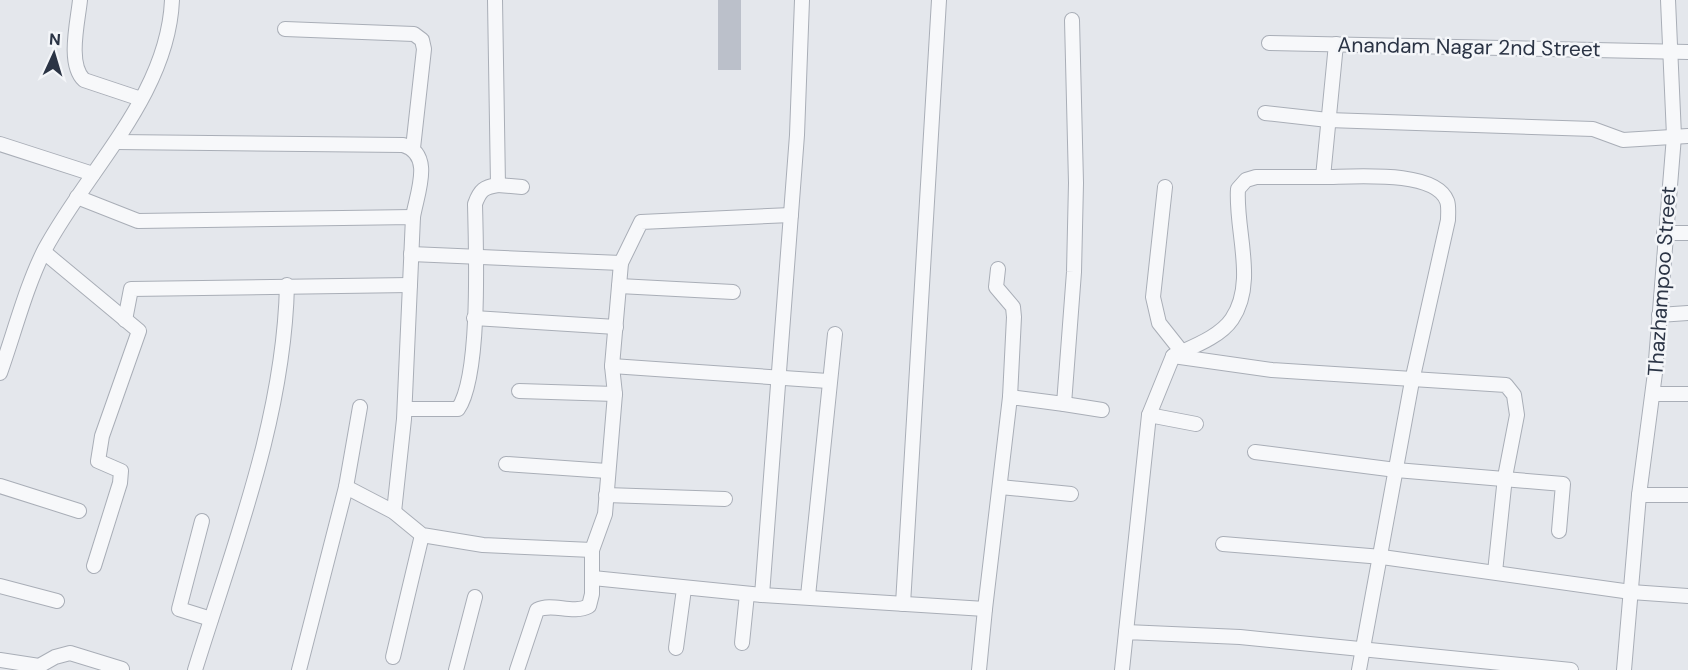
<svg xmlns="http://www.w3.org/2000/svg" width="1688" height="670" viewBox="0 0 1688 670" font-family="'DM Sans',sans-serif">
	<style>
		.building { fill: #bbc0ca }
		.lines { fill: none; stroke-linecap: round; stroke-linejoin: round }
		.minor-casing { stroke: #a9aeb7; stroke-width: 16 }
		.minor { stroke: #f7f8fa; stroke-width: 14 }
		.labels { text-anchor: middle; stroke-width: 5; stroke-linejoin: round; paint-order: stroke }
		.street-label { font-size: 21px; fill: #2b3445; stroke: #f4f6f9 }
	</style>
	<rect width="100%" height="100%" fill="#e4e7ec"/>
	<rect class="building" x="718" y="0" width="23" height="70"/>
	<g class="lines">
		<g class="minor-casing">
			<g id="minor">
				<path d="M80,0C78,21 67,64 84,80L141,99"/>
				<polyline points="285,29 414,34 422,40 424,49 413,148"/>
				<polyline points="1269,43 1688,52"/>
				<polyline points="1265,113 1328,120 1593,129 1623,140 1688,136"/>
				<path d="M117,142L403,145C434,154 417,193 413,217"/>
				<polyline points="0,144 93,174"/>
				<path d="M1323,177C1352,177 1435,169 1447,201C1449,206 1448,214 1448,220L1412,381L1359,670"/>
				<polyline points="498,185 522,187"/>
				<polyline points="1165,187 1153,297 1159,323 1182,352"/>
				<polyline points="77,197 138,221 413,217 404,419 394,512"/>
				<polyline points="1664,233 1688,233"/>
				<polyline points="44,252 139,331 102,436 98,461 121,471 120,483 94,566"/>
				<polyline points="411,254 621,263"/>
				<polyline points="998,269 996,287 1013,307 1014,317 1010,397"/>
				<polyline points="619,286 733,292"/>
				<polyline points="1659,315 1688,313"/>
				<polyline points="474,318 616,327"/>
				<polyline points="125,320 131,289 410,285"/>
				<polyline points="1173,356 1272,370 1506,385 1514,395 1517,415 1505,477 1495,572"/>
				<polyline points="612,366 828,381"/>
				<path d="M0,373C14,334 26,286 45,249C88,169 168,95 172,0"/>
				<polyline points="519,391 615,394"/>
				<polyline points="1653,394 1688,394"/>
				<polyline points="1064,404 1102,410"/>
				<path d="M405,409H458C481,376 476,248 475,204C480,190 484,187 498,185L495,0"/>
				<polyline points="1149,415 1196,424"/>
				<polyline points="1255,452 1396,470 1563,484 1559,531"/>
				<polyline points="506,464 607,471"/>
				<polyline points="0,486 79,511"/>
				<path d="M346,487L394,512L422,535L483,545L592,550V594L589,606C572,615 553,602 537,610L517,670"/>
				<polyline points="1000,487 1071,494"/>
				<polyline points="606,495 725,499"/>
				<polyline points="1639,495 1688,495"/>
				<polyline points="202,521 179,609 211,619"/>
				<polyline points="1223,544 1382,557 1631,592 1688,596"/>
				<polyline points="592,550 605,514 615,394 612,366 621,263 641,222 791,215"/>
				<polyline points="593,578 762,595 985,609 1010,397 1064,404 1074,272 1076,183 1072,20"/>
				<polyline points="0,586 57,601"/>
				<polyline points="762,595 797,135 802,0"/>
				<polyline points="808,596 835,334"/>
				<polyline points="903,604 939,0"/>
				<path d="M1126,632L1149,415L1173,356C1192,347 1220,337 1232,319C1257,282 1235,230 1238,189L1246,180L1256,177H1323L1336,44"/>
				<polyline points="742,643 747,594"/>
				<polyline points="676,648 684,589"/>
				<polyline points="393,657 422,535"/>
				<polyline points="0,660 39,666 55,657 70,653 122,669"/>
				<path d="M195,670C234,544 284,418 287,285"/>
				<polyline points="299,670 346,487 360,407"/>
				<polyline points="456,670 475,597"/>
				<polyline points="979,670 985,609"/>
				<polyline points="1122,670 1126,632 1240,637 1571,670"/>
				<polyline points="1624,670 1639,495 1655,373 1674,136 1668,0"/>
			</g>
		</g>
		<use href="#minor" class="minor"/>
	</g>
	<g class="labels">
		<g class="street-label">
			<text transform="translate(1469 47) rotate(1)" y="7">Anandam Nagar 2nd Street</text>
			<text transform="translate(1662 281) rotate(-86)" y="7">Thazhampoo Street</text>
		</g>
	</g>
	<g transform="translate(54 54) rotate(4)" stroke="#f4f6f9" stroke-width="4.5" paint-order="stroke">
	<path d="M0-4.5L10 22L0 15L-10 22Z" fill="#2b3445"/>
	<text y="-9" font-size="16" font-weight="bold" text-anchor="middle" fill="#2b3445">N</text>
	</g>
</svg>
